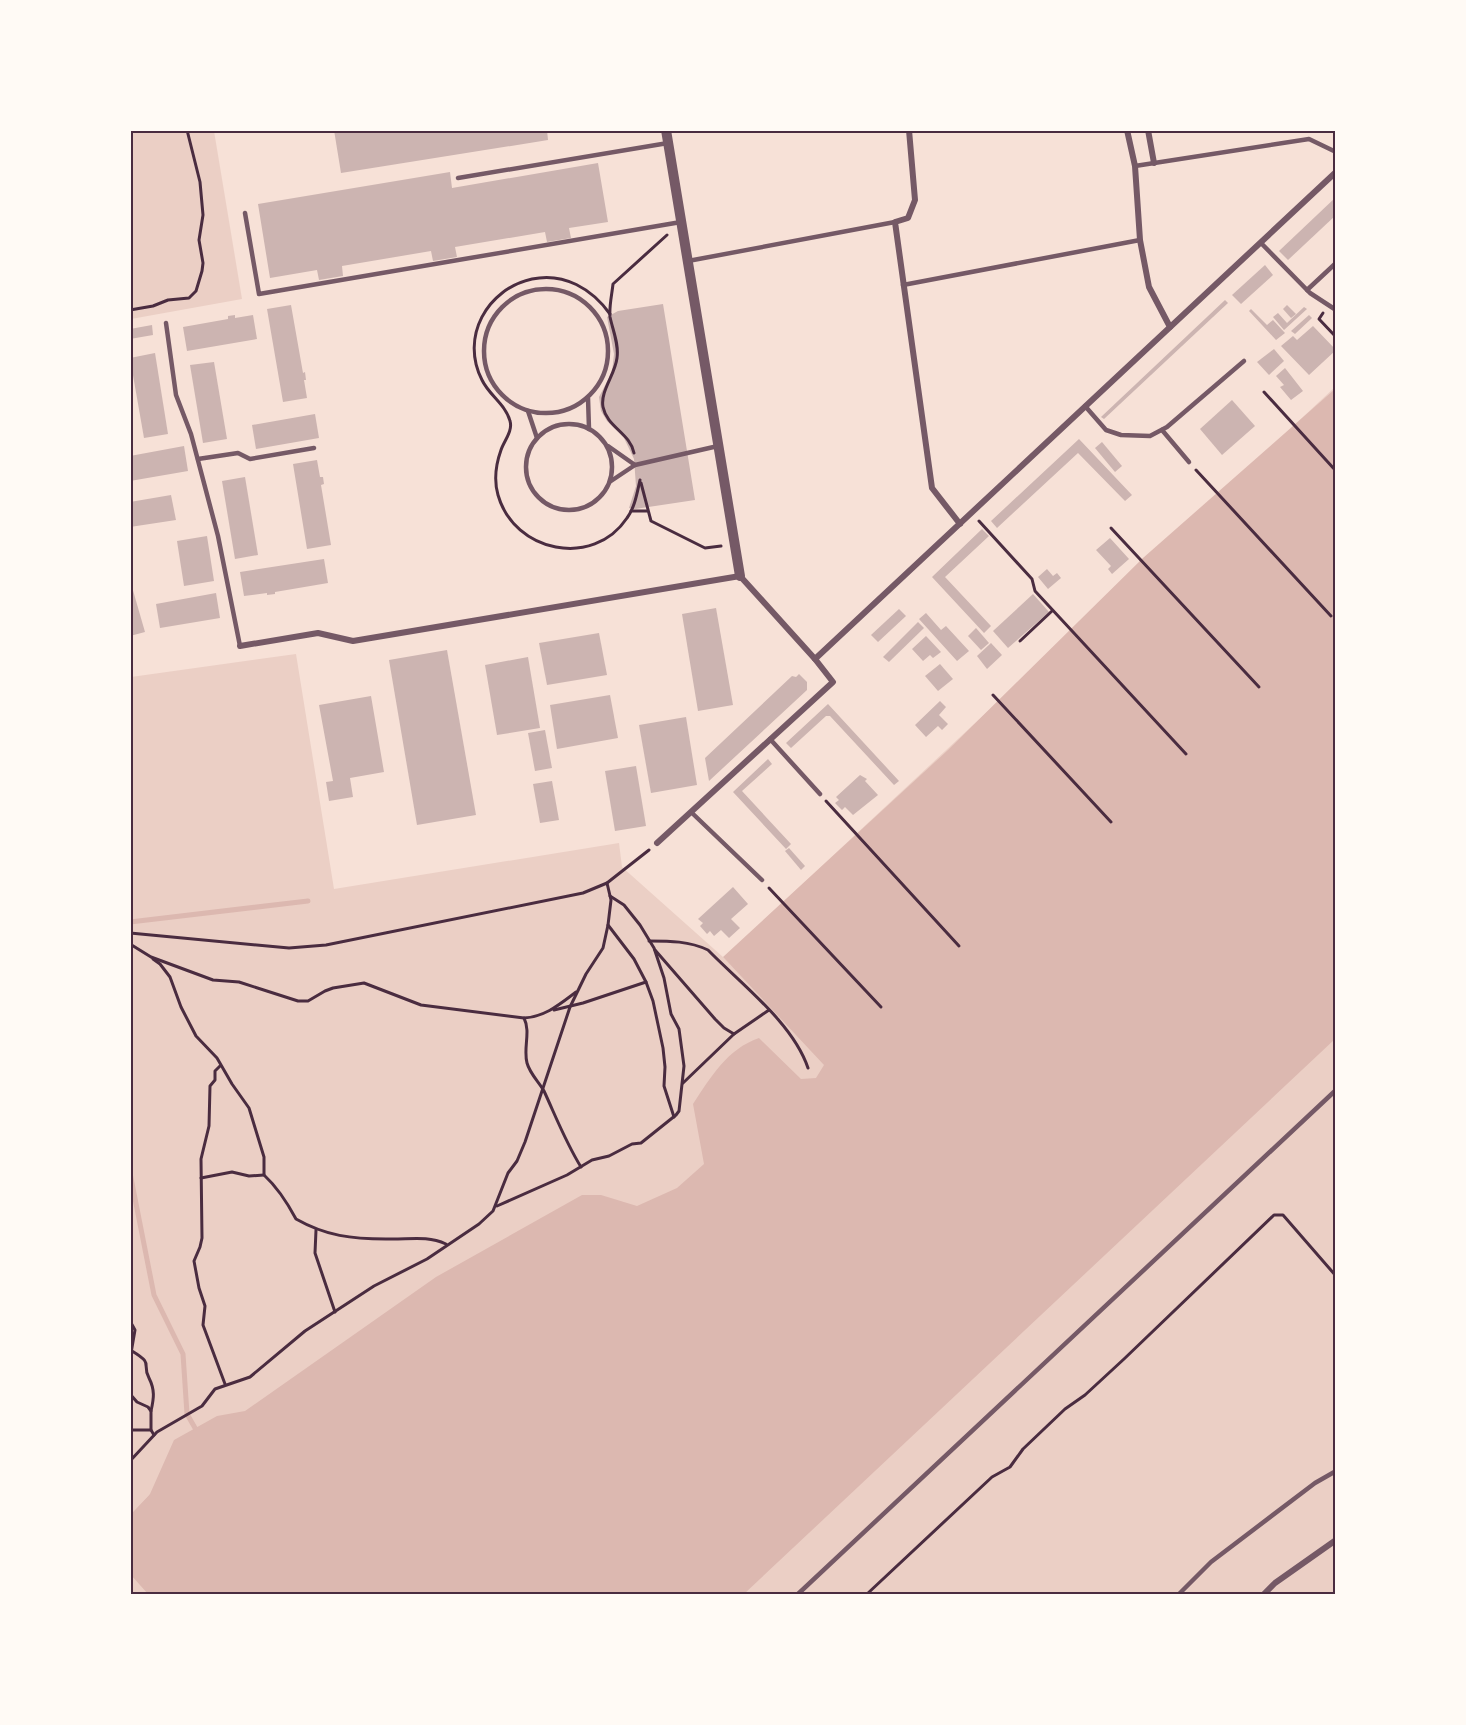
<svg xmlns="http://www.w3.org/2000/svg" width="1466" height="1725" viewBox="0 0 1466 1725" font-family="'Fira Sans',sans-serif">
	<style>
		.green { fill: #ebcfc5 }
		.water { fill: #dcb8b0 }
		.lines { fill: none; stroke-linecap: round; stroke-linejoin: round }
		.stream { stroke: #dcb8b0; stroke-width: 5 }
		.building { fill: #ccb4b1 }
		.path { stroke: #4a2c40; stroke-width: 3 }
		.service { stroke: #755966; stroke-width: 4.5 }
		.minor { stroke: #755966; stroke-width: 6 }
		.tertiary { stroke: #755966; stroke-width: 10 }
		.neatline { fill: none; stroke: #4a2c40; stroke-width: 2 }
	</style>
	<rect width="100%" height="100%" fill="#f7e1d7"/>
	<g class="green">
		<polygon points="130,131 214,131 242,299 131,319"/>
		<polygon points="1335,387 1335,1594 131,1594 130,1527 150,1494 131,1514 131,677 296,654 334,889 619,843 622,867 723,957 782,1019 734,948"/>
	</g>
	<path class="water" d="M1335,389V1039L744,1594H148L131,1575V1514L150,1494L174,1440L217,1416L245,1411L436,1277L582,1195H601L637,1206L677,1188L704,1164L693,1104C711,1077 727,1049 759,1038L801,1079L816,1078L824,1065L723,957L948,750L1143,558Z"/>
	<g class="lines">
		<g class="stream">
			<polyline points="130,922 308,901"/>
			<polyline points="130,1173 154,1295 183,1354 187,1414 195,1428"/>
		</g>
	</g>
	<g class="building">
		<polygon points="334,130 547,130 548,140 341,173"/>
		<polygon points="598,163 608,222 569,228 571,238 547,242 545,232 455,247 457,257 433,261 431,251 342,266 343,276 319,280 317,270 270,278 258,204 450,172 452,188"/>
		<polygon points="1336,197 1336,215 1288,260 1279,251"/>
		<polygon points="1265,265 1273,275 1241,304 1232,295"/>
		<polygon points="1225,300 1228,303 1104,419 1101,417"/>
		<polygon points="663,304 695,500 635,509 629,508 636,486 634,459 624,438 607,421 601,411 599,397 612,372 614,354 607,317 618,311"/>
		<polygon points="291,305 303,373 305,372 306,380 304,380 307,398 283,402 267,309"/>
		<polygon points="1287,305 1296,314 1291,318 1283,309"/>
		<polygon points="1304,307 1307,309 1284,330 1273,317 1278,313 1287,323"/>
		<polygon points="1251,309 1267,325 1273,320 1285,333 1276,340 1249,311"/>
		<polygon points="235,315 235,318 253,315 257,339 187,351 183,327 228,319 228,316"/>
		<polygon points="1309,315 1312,318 1295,334 1291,331"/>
		<polygon points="152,325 153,335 130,339 130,329"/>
		<polygon points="1313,326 1336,350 1309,375 1281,346 1293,336 1297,340"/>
		<polygon points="1274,349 1284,361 1269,375 1257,362"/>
		<polygon points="155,353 168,434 144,438 130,358"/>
		<polygon points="214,362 227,439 203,443 190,365"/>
		<polygon points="1285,368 1303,391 1291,400 1280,387 1284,385 1276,376"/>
		<polygon points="1232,400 1255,426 1222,455 1200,429"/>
		<polygon points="315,414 319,438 256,449 252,425"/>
		<polygon points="1079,439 1132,495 1125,501 1078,453 997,528 991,521"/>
		<polygon points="1102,442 1122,466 1115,472 1095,448"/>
		<polygon points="184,446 188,471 130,481 130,456"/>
		<polygon points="317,460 320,477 323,477 324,484 321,485 331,545 307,549 293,464"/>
		<polygon points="245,477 258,555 235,559 222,481"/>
		<polygon points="171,495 176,520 130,527 130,502"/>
		<polygon points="982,529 989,536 945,577 991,626 984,633 932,577"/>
		<polygon points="207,536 214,581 184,586 177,541"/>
		<polygon points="1110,538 1129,559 1112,574 1108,569 1111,566 1096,550"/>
		<polygon points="324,559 328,583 275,592 275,594 267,595 267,593 244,596 240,572"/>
		<polygon points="1047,569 1053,576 1057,573 1061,578 1048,589 1038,577"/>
		<polygon points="130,580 145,632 130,636"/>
		<polygon points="216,593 220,618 160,628 156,604"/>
		<polygon points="1033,594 1049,612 1008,648 993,631"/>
		<polygon points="716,608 733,705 698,711 682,614"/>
		<polygon points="899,609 906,616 878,642 871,635"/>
		<polygon points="926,613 941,630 946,626 969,651 957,661 919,619"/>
		<polygon points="918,622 924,628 889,662 883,657"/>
		<polygon points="976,628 989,643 981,650 968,636"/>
		<polygon points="599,633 607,675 547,685 539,643"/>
		<polygon points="926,636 941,652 933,658 930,655 923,661 912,649"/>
		<polygon points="991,643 1002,655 987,669 977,656"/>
		<polygon points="447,650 476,815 417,825 389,660"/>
		<polygon points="528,657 540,728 497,735 485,665"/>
		<polygon points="940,664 953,679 938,691 925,676"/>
		<polygon points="799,674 807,682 807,690 709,781 705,758 792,676 796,677"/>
		<polygon points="610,695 618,738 557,749 550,705"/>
		<polygon points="371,696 384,772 350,778 353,797 329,801 326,782 333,781 319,705"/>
		<polygon points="940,701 946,707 939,715 948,724 942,730 938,726 926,737 915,725"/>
		<polygon points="828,704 899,781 894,785 830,716 826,716 791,748 786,743"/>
		<polygon points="686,717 697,785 651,793 639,725"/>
		<polygon points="545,730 552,768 535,771 528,733"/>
		<polygon points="768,759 772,764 742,791 791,844 786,849 733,792"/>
		<polygon points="636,766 646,826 615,831 605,771"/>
		<polygon points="860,775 867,779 865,781 878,795 853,815 845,807 842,810 835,803 839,800 836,797"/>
		<polygon points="552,781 559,820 540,823 533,784"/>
		<polygon points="789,848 805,866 801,870 785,851"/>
		<polygon points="733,887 748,904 731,919 740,928 729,938 721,930 714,936 710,931 707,934 700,926 703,923 698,919"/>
	</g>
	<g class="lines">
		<g class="path">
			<polyline points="130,310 153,306 168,300 189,298 196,291 202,271 203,263 199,240 203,215 200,182 187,130"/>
			<polyline points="1323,313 1319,319 1336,337"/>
			<path d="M610,314C592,289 564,272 532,279C487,289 460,337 482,380C489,395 506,405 510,421C513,431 504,441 501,450C496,464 494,481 498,495C514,552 593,569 627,518C635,507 637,493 640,480"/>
			<polyline points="1264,392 1336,471"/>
			<path d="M634,453C630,433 607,427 603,407C600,391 615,375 617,358C619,344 613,331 610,317C609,306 612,294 613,284L667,235"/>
			<polyline points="1196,470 1331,616"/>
			<polyline points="641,483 651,521 705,548 721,546"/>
			<polyline points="631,511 647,511"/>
			<polyline points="979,521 1032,579 1035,591 1186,754"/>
			<polyline points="1111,528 1259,687"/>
			<polyline points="1020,641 1052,611"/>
			<polyline points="993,695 1111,822"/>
			<polyline points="826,801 959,946"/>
			<polyline points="769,888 881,1007"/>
			<polyline points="608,925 634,959 646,982 653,1001 663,1048 665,1067 664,1086 674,1117"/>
			<polyline points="130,933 289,948 326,945 583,893 607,883 649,850"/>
			<path d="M649,941C670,941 689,941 708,950C741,984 793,1023 808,1068"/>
			<path d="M130,944L151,957L213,980L239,982L298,1001H308L325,991L333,988L364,983L421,1005L524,1018C545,1017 560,1004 576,992"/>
			<polyline points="655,950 715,1019 724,1028 734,1034"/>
			<path d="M153,959L160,964L170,977L181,1007L196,1036L217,1058L232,1084L249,1108L264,1157V1175C277,1187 288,1204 296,1219C326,1236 352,1239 386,1239C408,1240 426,1235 446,1244"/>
			<polyline points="554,1010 583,1003 646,982"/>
			<path d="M524,1018C531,1032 523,1048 527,1063C530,1074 539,1082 544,1091C556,1117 566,1143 581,1167"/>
			<polyline points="220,1066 215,1071 215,1080 210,1086 209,1126 201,1159 202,1238 200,1247 194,1261 199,1288 205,1306 203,1325 225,1384"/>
			<polyline points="683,1083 734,1034 769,1010"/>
			<polyline points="201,1178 232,1172 249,1176 264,1175"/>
			<polyline points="497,1206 567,1175 592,1160 609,1156 632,1144 641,1143 676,1115 679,1111 684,1066 679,1029 671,1014 664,978 654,948 640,925 624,905 610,896"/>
			<polyline points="316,1230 315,1253 335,1312"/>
			<polyline points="130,1321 135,1330 130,1359"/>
			<path d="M132,1351C155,1365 141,1363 149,1378C155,1390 154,1398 151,1411"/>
			<polyline points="130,1394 137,1402 148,1407 151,1411 151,1430 154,1435"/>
			<polyline points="130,1430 151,1430"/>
			<polyline points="130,1461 157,1432 202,1406 215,1389 250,1377 305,1331 374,1286 427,1259 479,1224 493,1211 508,1173 517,1161 525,1142 570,1007 586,974 603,948 608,925 611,900 607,883"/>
			<polyline points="867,1594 992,1477 1010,1467 1023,1449 1065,1409 1085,1395 1124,1359 1274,1215 1283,1215 1336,1276"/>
			<polyline points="1334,1594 1336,1593"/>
		</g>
		<g class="service">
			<polyline points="1135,166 1309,139 1336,152"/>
			<polyline points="458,178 668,143"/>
			<polyline points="245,213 259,294 681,222"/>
			<polyline points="1261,243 1310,293 1336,310"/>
			<polyline points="688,261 895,222"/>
			<polyline points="903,285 1140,240"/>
			<circle cx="546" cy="351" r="62"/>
			<polyline points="1307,290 1336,263"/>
			<polyline points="166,323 176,395 191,434 218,536 240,646"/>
			<polyline points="588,398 589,429"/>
			<polyline points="1085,406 1106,430 1121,435 1150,436 1167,427 1244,361"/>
			<polyline points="528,411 537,438"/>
			<circle cx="569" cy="467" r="43"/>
			<polyline points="1162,430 1189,462"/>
			<polyline points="608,446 635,465"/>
			<polyline points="198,459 238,453 250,459 314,448"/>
			<polyline points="611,481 635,465 718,446"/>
			<polyline points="770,739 820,794"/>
			<polyline points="691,812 762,880"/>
			<polyline points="798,1594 1336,1090"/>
			<polyline points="1179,1594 1211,1562 1315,1483 1336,1471"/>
		</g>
		<g class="minor">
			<polyline points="909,130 915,200 908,218 895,222 932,488 960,524"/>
			<polyline points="1127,130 1135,166 1140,240 1149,287 1170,327"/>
			<polyline points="1148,130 1154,163"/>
			<polyline points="240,646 318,633 353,641 740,576 815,659 833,682 657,843"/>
			<polyline points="815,659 1336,172"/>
			<polyline points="1264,1594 1275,1583 1336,1540"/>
		</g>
		<polyline class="tertiary" points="666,130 740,576"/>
	</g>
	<rect width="1466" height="1725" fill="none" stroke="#fffaf5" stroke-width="264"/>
	<rect x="132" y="132" width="1202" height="1461" class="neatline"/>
</svg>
